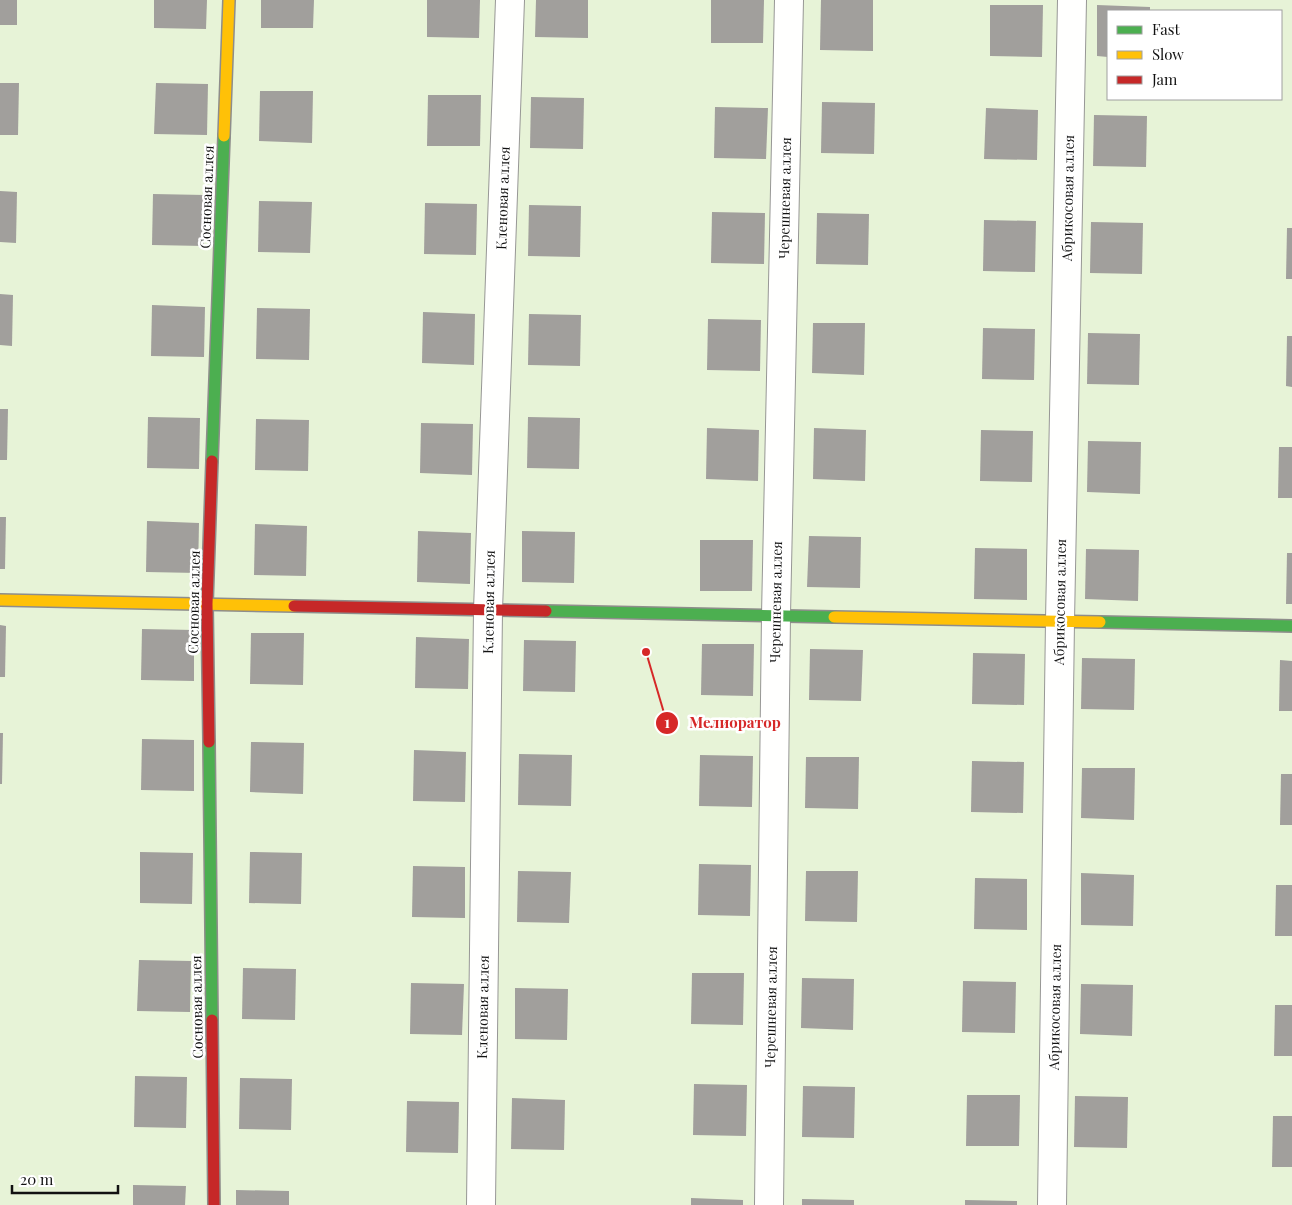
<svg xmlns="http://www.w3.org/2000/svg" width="1292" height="1205" viewBox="0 0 1292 1205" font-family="'Playfair Display',serif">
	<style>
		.green { fill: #e7f3d7; fill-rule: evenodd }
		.building { fill: #a19f9c }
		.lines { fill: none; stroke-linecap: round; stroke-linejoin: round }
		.street-casing { stroke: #979795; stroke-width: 30 }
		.fast-casing { stroke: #8e8d8b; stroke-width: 14 }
		.slow-casing { stroke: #8e8d8b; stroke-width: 14 }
		.jam-casing { stroke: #8e8d8b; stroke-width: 14 }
		.street { stroke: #fffffe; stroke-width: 28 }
		.fast { stroke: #4caf50; stroke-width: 11 }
		.slow { stroke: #ffc107; stroke-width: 11 }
		.jam { stroke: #c62828; stroke-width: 11 }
		.labels { text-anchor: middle; stroke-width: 5; stroke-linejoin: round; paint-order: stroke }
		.street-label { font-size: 14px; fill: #111; stroke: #fff }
		.leader { fill: none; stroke: #d62828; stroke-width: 2 }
		.callout-dot { fill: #d62828; stroke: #fff; stroke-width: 2 }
		.mark-label { font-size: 15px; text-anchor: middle; font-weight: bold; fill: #fff }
		.callout-label { font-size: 15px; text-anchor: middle; font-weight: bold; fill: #d62828; stroke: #fff; stroke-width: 5; stroke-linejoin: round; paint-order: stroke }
	</style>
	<rect width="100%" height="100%" fill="#fdfcf7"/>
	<path class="green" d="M0,0H1292V1205H0ZM1108,11H1281V99H1108Z"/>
	<g class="building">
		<rect x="0" y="0" width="17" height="25"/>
		<polygon points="154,0 207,0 206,29 154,28"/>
		<polygon points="261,0 314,0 313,28 261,28"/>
		<polygon points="427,0 480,0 479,38 427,37"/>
		<polygon points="536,0 588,0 588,38 535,37"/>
		<polygon points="711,0 764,0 763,43 711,43"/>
		<polygon points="821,0 873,0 873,51 820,50"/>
		<polygon points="990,5 1043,5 1042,57 990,56"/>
		<polygon points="1097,5 1150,7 1150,11 1108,11 1108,57 1097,56"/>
		<polygon points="0,83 19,83 18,135 0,135"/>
		<polygon points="156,83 208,84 207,135 154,134"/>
		<polygon points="260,91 313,91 312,143 259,141"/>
		<polygon points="428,95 481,95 480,146 427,146"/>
		<polygon points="531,97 584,98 583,149 530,148"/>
		<polygon points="822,102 875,103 874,154 821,153"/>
		<polygon points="715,107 768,108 766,159 714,158"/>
		<polygon points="986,108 1038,110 1037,160 984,159"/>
		<polygon points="1094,115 1147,116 1146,167 1093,166"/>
		<polygon points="0,191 17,192 16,243 0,242"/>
		<polygon points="153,194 205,195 204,246 152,245"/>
		<polygon points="259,201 312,202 310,253 258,252"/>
		<polygon points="425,203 477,204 476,255 424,254"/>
		<polygon points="529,205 581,206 580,257 528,256"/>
		<polygon points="712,212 765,213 764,264 711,263"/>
		<polygon points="817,213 869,214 868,265 816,264"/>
		<polygon points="984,220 1036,221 1035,272 983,271"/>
		<polygon points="1091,222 1143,223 1142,274 1090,273"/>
		<polygon points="1287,228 1292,228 1292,279 1286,279"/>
		<polygon points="0,294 13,295 12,346 0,345"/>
		<polygon points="152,305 205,307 204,357 151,356"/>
		<polygon points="257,308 310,309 309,360 256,359"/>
		<polygon points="423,312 475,314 474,365 422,363"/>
		<polygon points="529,314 581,315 580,366 528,365"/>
		<polygon points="708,319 761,320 760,371 707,370"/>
		<polygon points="813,323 865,323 864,375 812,373"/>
		<polygon points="983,328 1035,329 1034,380 982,379"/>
		<polygon points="1088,333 1140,334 1139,385 1087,384"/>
		<polygon points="1287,336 1292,336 1292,387 1286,386"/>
		<polygon points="0,409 8,409 7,460 0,460"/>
		<polygon points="148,417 200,418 199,469 147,468"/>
		<polygon points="528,417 580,418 579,469 527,468"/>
		<polygon points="256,419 309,420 308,471 255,470"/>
		<polygon points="421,423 473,424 472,475 420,473"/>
		<polygon points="707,428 759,430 758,481 706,479"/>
		<polygon points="814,428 866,430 865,481 813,479"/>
		<polygon points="981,430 1033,431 1032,482 980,481"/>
		<polygon points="1088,441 1141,442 1140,494 1087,492"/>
		<polygon points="1279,447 1292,447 1292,498 1278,498"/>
		<polygon points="0,517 6,517 5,569 0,569"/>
		<polygon points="147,521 199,523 198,573 146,572"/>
		<polygon points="255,524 307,526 306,576 254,575"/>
		<polygon points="418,531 471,533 470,584 417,582"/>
		<polygon points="522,531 575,532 574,583 522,582"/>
		<polygon points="809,536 861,537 860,588 807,587"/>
		<polygon points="700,540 753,540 752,591 700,591"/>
		<polygon points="975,548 1027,549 1027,600 974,599"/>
		<polygon points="1086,549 1139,550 1138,601 1085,599"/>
		<polygon points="1287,553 1292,553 1292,604 1286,604"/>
		<polygon points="0,625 6,626 5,677 0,677"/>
		<polygon points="142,629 194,630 194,681 141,680"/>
		<polygon points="251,633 304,633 303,685 250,684"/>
		<polygon points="416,637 469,639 468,689 415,688"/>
		<polygon points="524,640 576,641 575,692 523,691"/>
		<polygon points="702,644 754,644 753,696 701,695"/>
		<polygon points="810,649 863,650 861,701 809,700"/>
		<polygon points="973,653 1025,654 1024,705 972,704"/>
		<polygon points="1082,658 1135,659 1134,710 1081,709"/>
		<polygon points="1280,660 1292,661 1292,711 1279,711"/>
		<polygon points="0,733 3,733 2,784 0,784"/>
		<polygon points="142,739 194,740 194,791 141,790"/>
		<polygon points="251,742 304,743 303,794 250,792"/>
		<polygon points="414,750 466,752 465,802 413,801"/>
		<polygon points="519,754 572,755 571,806 518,805"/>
		<polygon points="700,755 753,756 752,807 699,806"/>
		<polygon points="806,757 859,757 858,809 805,808"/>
		<polygon points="972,761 1024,762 1023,813 971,812"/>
		<polygon points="1082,768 1135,768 1134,820 1081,818"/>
		<polygon points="1281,774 1292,774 1292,825 1280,825"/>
		<polygon points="140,852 193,853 192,904 140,903"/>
		<polygon points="250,852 302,853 301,904 249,903"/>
		<polygon points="699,864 751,865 750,916 698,915"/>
		<polygon points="413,866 465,867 465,918 412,917"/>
		<polygon points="518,871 571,872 569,923 517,922"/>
		<polygon points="806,871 858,871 857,922 805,921"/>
		<polygon points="1081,873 1134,875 1133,926 1081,925"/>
		<polygon points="975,878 1027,879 1027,930 974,929"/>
		<polygon points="1276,885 1292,885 1292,936 1275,936"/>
		<polygon points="139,960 191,961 190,1012 137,1011"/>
		<polygon points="243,968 296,969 295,1020 242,1019"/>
		<polygon points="692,973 744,973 743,1025 691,1024"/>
		<polygon points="802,978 854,979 853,1030 801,1028"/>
		<polygon points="963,981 1016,982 1015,1033 962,1032"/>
		<polygon points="411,983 464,984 462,1035 410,1034"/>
		<polygon points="1081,984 1133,985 1132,1036 1080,1034"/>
		<polygon points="515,988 568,989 567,1040 515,1039"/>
		<polygon points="1275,1005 1292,1005 1292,1056 1274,1056"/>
		<polygon points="135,1076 187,1077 186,1128 134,1127"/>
		<polygon points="240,1078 292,1079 291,1130 239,1129"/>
		<polygon points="694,1084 747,1085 746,1136 693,1135"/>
		<polygon points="803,1086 855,1087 854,1138 802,1137"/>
		<polygon points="967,1095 1020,1095 1019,1146 966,1146"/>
		<polygon points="1075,1096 1128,1097 1127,1148 1074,1147"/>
		<polygon points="512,1098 565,1100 564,1150 511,1149"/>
		<polygon points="407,1101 459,1102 458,1153 406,1152"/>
		<polygon points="1273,1116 1292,1116 1292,1167 1272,1167"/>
		<polygon points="133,1185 186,1186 185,1205 133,1205"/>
		<polygon points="236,1190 289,1191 289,1205 236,1205"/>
		<polygon points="691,1198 743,1200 743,1205 691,1205"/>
		<polygon points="802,1199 854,1200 854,1205 802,1205"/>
		<polygon points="965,1200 1017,1201 1017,1205 965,1205"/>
	</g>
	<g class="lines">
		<g class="street-casing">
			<g id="street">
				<polyline points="481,1205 488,610 510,0"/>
				<polyline points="769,1205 776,615 789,0"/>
				<polyline points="1052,1205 1060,621 1072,0"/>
			</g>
		</g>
		<g class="fast-casing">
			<g id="fast">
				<polyline points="212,461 224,136"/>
				<polyline points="546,611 834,617"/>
				<polyline points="1100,622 1292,626"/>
				<polyline points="209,742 212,1020"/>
			</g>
		</g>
		<g class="slow-casing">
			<g id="slow">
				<polyline points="224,136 229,0"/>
				<polyline points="0,600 294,606"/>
				<polyline points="834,617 1100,622"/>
			</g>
		</g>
		<g class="jam-casing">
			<g id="jam">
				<polyline points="294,606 546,611"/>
				<polyline points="209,742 207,604 212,461"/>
				<polyline points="212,1020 214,1205"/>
			</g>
		</g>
		<use href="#street" class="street"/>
		<use href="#fast" class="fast"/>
		<use href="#slow" class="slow"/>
		<use href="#jam" class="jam"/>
	</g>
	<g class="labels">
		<g class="street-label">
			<text transform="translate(207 197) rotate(-88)" y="5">Сосновая аллея</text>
			<text transform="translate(503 198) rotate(-88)" y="5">Кленовая аллея</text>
			<text transform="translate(785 198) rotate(-89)" y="5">Черешневая аллея</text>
			<text transform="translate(1068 198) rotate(-89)" y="5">Абрикосовая аллея</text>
			<text transform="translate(194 602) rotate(-89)" y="5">Сосновая аллея</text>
			<text transform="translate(489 602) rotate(-89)" y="5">Кленовая аллея</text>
			<text transform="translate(776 602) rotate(-89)" y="5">Черешневая аллея</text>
			<text transform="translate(1060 602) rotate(-89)" y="5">Абрикосовая аллея</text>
			<text transform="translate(197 1007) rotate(-91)" y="5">Сосновая аллея</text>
			<text transform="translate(483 1007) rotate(-89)" y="5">Кленовая аллея</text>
			<text transform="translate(771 1007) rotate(-89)" y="5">Черешневая аллея</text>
			<text transform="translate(1055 1007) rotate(-89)" y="5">Абрикосовая аллея</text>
		</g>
	</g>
	<path class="leader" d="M646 652L667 723"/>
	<g class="callout-dot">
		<circle cx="646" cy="652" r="5"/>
		<circle cx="667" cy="723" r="12"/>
	</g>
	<g class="mark-label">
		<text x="667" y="728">1</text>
	</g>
	<g class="callout-label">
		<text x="735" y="728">Мелиоратор</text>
	</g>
	<rect x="1107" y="10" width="175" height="90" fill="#ffffff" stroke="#a0a0a0"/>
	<rect x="1117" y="26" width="25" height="8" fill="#4caf50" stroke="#a0a0a0"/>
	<text x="1152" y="35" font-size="15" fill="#111111">Fast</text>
	<rect x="1117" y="51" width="25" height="8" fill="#ffc107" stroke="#a0a0a0"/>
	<text x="1152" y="60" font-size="15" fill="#111111">Slow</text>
	<rect x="1117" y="76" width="25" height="8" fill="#c62828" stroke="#a0a0a0"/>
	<text x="1152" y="85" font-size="15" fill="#111111">Jam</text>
	<path d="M12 1185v8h106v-8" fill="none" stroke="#111111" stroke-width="2.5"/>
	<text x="20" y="1185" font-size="15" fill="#111111" stroke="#ffffff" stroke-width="4" paint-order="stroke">20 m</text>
</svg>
